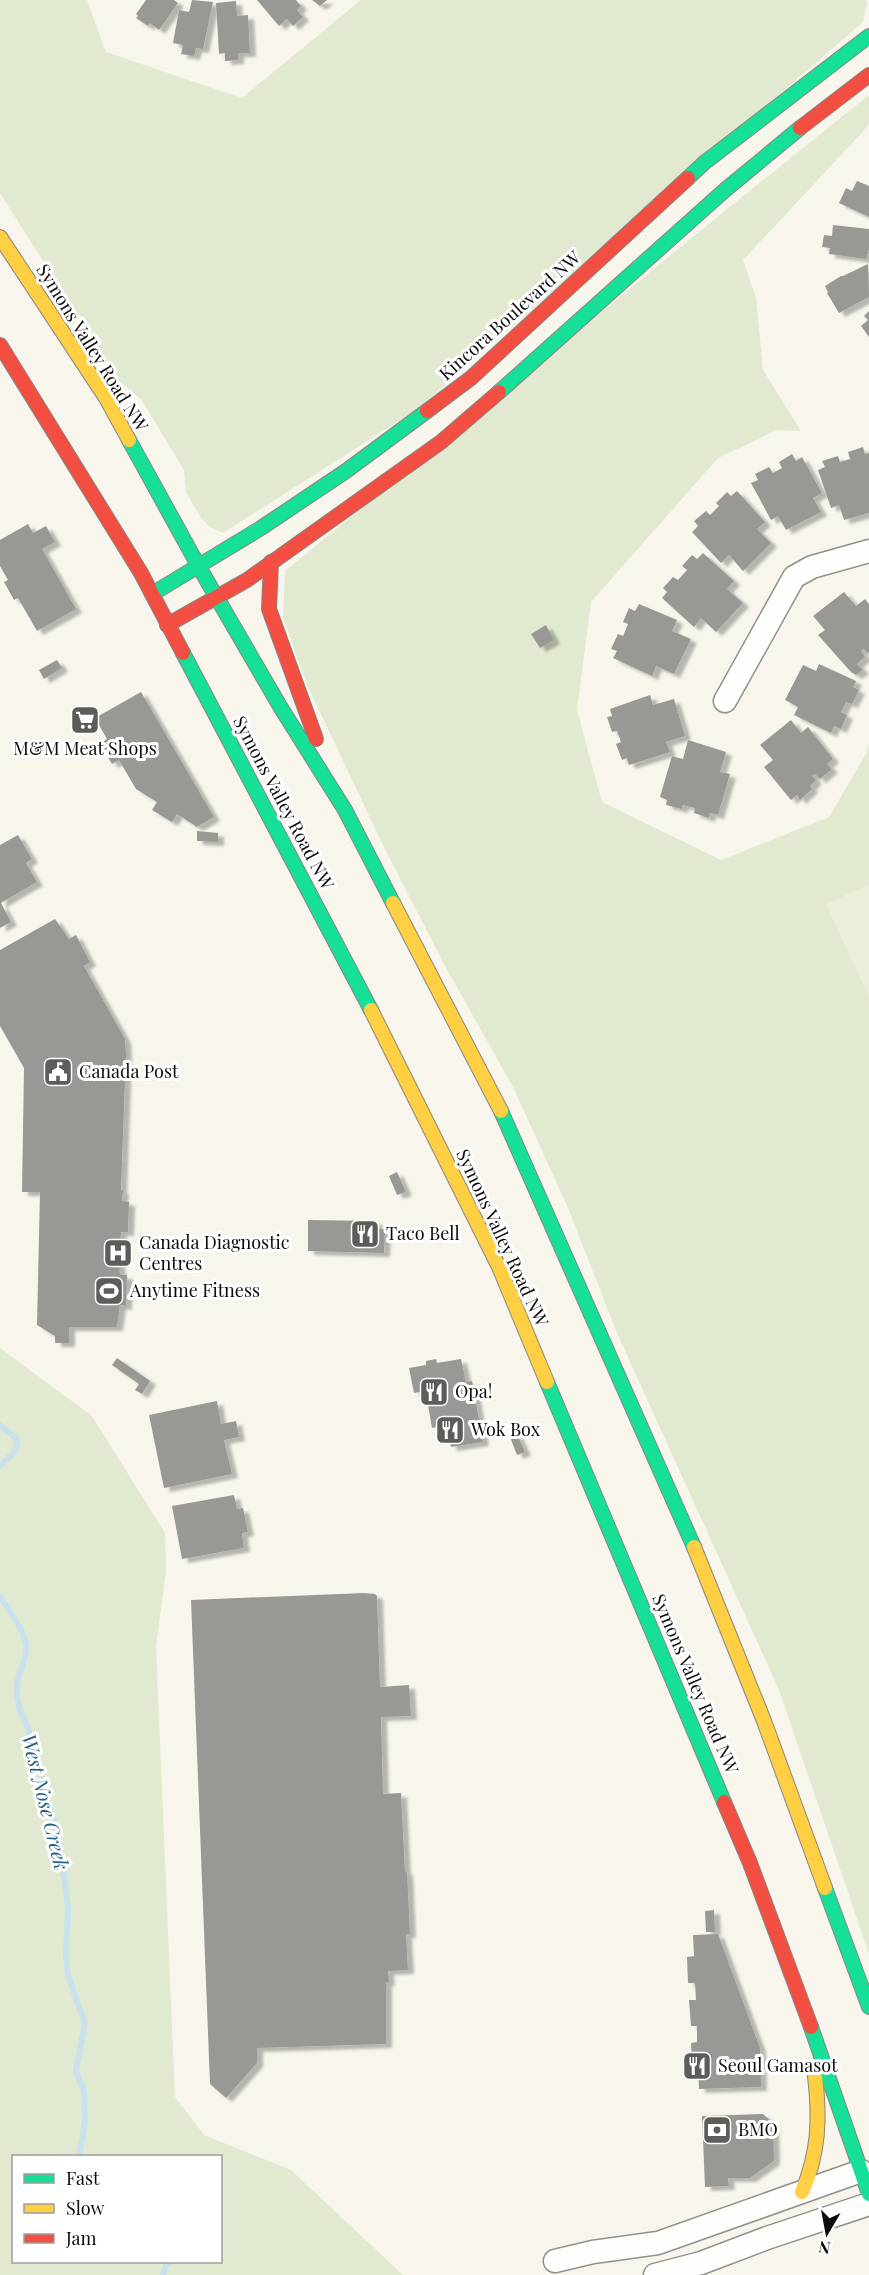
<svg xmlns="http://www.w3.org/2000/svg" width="869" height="2275" viewBox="0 0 869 2275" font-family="'Playfair Display',serif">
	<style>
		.green { fill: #e1ead0; fill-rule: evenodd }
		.pitch { fill: #eaefd9 }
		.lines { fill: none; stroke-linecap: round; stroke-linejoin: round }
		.stream { stroke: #c8e1ed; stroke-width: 6 }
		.building { fill: #9a9894; filter: url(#shadow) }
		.street-casing { stroke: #91908c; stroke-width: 25 }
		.fast-casing { stroke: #888683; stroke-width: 16 }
		.slow-casing { stroke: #888683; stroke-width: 16 }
		.jam-casing { stroke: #888683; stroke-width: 16 }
		.street { stroke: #fefefc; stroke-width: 22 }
		.fast { stroke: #16e098; stroke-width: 14 }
		.slow { stroke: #ffcf43; stroke-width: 14 }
		.jam { stroke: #f24e42; stroke-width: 14 }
		.labels { text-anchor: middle; stroke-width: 6; stroke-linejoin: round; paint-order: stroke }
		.street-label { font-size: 18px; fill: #0a0a0a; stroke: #fff }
		.poi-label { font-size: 18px; fill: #0a0a0a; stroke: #fff; text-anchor: start }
		.water-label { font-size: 20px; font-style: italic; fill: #255e89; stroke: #fff }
	</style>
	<defs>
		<filter id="shadow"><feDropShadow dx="6" dy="4" stdDeviation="1.5" flood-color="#0004"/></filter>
	</defs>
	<rect width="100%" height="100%" fill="#f8f5ed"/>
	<g class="green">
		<polygon points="0,0 87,0 106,52 242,98 361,0 866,0 867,3 863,22 416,410 223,533 210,527 201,518 186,492 184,470 141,399 119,381 0,193"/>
		<polygon points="869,95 869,125 743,260 756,298 763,370 801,431 777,430 718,458 591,602 577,710 602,802 721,860 829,817 867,752 869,743 869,1954 779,1690 617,1333 568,1208 513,1087 445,966 383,845 308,687 283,618 285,571 727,209"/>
		<path d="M0,1348L92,1416L165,1533L166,1571L156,1647L175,2097L204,2135L291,2170L403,2275H0ZM14,2156H220V2262H14Z"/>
	</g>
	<polygon class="pitch" points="869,885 869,997 826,904"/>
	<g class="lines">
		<g class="stream">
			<polyline points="0,1425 17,1439 15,1451 0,1466"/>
			<path d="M0,1596C9,1612 23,1626 26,1645C27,1656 23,1663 20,1672C13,1690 18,1709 27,1725L59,1840L68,1906L66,1956L68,1976L85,2023L76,2071L84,2091L85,2122L79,2156"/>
			<polyline points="163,2275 166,2265 170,2262"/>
		</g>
	</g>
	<g class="building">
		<polygon points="146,0 174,0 178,3 159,30 150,23 148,26 136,18 138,16 136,14"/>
		<polygon points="192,0 213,2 203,49 196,48 194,56 181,54 183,45 173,43 179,10 189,12"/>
		<polygon points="257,0 296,0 301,6 297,10 303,17 293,26 287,19 279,26"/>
		<polygon points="312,0 327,0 320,6"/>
		<polygon points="236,1 237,16 248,15 250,53 238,53 238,60 225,61 225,53 219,54 216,3"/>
		<polygon points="857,181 869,186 869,217 839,203 846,188 852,191"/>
		<polygon points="833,225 869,229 869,249 866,259 829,254 830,248 822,247 824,235 832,236"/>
		<polygon points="868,264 869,297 839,313 827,293 828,292 825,286 841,276 843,276"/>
		<polygon points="869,311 869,337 861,326 868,320 864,316"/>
		<polygon points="863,447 865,454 869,453 869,513 844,520 839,505 831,508 818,470 825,467 822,461 838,456 840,462 850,459 848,452"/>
		<polygon points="792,454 796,461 802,457 822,493 813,498 821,512 786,530 778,516 771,520 751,483 758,480 755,474 769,467 773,473 782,468 779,462"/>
		<polygon points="737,491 765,522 757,529 771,543 743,571 729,555 721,563 692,532 698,526 694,521 706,511 710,515 719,506 716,503 727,492 731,496"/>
		<polygon points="28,524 33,533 46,526 55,542 42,549 76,609 37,631 18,598 14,600 4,582 8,580 0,566 0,540"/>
		<polygon points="703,553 734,581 727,589 743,603 716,632 701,618 694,627 662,598 667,592 663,588 673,577 678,580 687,570 682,566 692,555 697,559"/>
		<polygon points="844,592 856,606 865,599 869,604 869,652 867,653 864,649 861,651 865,657 857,664 863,670 856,675 851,672 818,635 825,630 813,616"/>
		<polygon points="639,604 677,620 672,631 691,639 674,674 656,666 652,676 613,658 617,651 611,649 618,634 623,636 628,624 623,622 629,608 635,611"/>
		<polygon points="546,625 554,640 540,648 531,634"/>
		<polygon points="57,660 62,668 44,679 39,670"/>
		<polygon points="819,664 856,681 853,687 859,690 852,704 846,702 841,712 847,715 841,729 834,726 831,733 794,715 798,707 785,700 803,665 816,671"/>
		<polygon points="141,692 214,817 197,827 177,814 172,822 152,810 157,802 136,789 119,760 112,764 100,744 107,739 95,718"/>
		<polygon points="650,695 653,705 674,699 685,736 666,742 670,752 629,765 627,758 622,760 616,744 621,742 617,731 612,732 607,717 612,716 610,709"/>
		<polygon points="791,720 801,733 808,727 833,759 827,764 832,769 820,779 815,774 812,776 816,780 810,786 812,789 800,800 797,795 791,800 764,767 773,760 760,745"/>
		<polygon points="688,740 726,752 720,772 730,774 718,815 710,813 709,818 694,813 695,808 683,805 682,809 666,805 667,800 660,797 672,756 683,759"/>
		<polygon points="197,831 218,833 218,842 197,841"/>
		<polygon points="18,835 32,859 26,863 37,882 1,903 11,922 0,928 0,845"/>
		<polygon points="55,919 69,939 76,935 90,962 84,966 125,1039 126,1053 121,1190 123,1190 122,1201 129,1202 128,1232 121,1232 119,1263 120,1275 127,1275 126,1306 120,1305 117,1327 69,1327 69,1343 55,1343 55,1336 37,1325 40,1192 22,1192 24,1068 0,1026 0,950"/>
		<polygon points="397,1172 406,1192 397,1195 389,1176"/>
		<polygon points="308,1220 377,1221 376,1229 385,1229 384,1253 308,1251"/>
		<polygon points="117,1358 150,1381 142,1394 135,1390 139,1384 112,1365"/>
		<polygon points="436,1359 437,1363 461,1359 466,1382 472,1381 483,1442 451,1447 446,1425 432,1428 428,1405 433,1404 430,1390 414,1393 409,1368 426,1365 426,1361"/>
		<polygon points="217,1401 221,1424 236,1421 239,1437 224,1440 232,1474 164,1488 149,1415"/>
		<polygon points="517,1434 525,1452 517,1455 510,1437"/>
		<polygon points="234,1495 237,1509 243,1508 248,1532 242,1533 244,1548 182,1559 172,1506"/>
		<polygon points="364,1593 375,1594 377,1596 380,1687 409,1685 411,1716 381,1717 383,1794 401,1793 405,1872 407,1871 410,1934 406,1934 408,1970 388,1971 389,1982 386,1982 386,2044 257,2048 257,2063 226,2098 210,2084 191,1600"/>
		<polygon points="714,1910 715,1932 706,1932 705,1911"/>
		<polygon points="718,1934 760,2048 761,2087 699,2089 698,2069 692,2069 691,2043 697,2042 697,2026 691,2026 689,2000 696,2000 695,1983 688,1983 687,1957 694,1956 693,1935"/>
		<polygon points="763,2114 773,2123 774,2161 750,2178 728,2178 729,2186 705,2187 702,2116"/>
	</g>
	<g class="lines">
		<g class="street-casing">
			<g id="street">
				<polyline points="725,701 794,577 812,567 869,551"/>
				<polyline points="555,2261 593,2252 658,2243 861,2171"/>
				<polyline points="655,2275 701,2263 767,2238 869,2204"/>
			</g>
		</g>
		<g class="fast-casing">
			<g id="fast">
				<polyline points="688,178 704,163 869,36"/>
				<polyline points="499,392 725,190 800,128"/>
				<polyline points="129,440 199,567 281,708 345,810 393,903"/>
				<polyline points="152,594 261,528 346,471 427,411"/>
				<polyline points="183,653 371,1010"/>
				<polyline points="501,1111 694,1547"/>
				<polyline points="547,1382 724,1802"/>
				<polyline points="825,1888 869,2007"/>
				<polyline points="811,2027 869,2194"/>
			</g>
		</g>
		<g class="slow-casing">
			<g id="slow">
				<polyline points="0,237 106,398 129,440"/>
				<polyline points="393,903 501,1111"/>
				<polyline points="371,1010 499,1267 547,1382"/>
				<polyline points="694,1547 764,1721 825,1888"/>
				<path d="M802,2192C819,2153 820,2118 815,2076"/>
			</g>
		</g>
		<g class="jam-casing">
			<g id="jam">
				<polyline points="800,128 869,75"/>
				<polyline points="0,345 141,573 183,653"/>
				<polyline points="427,411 471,378 688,178"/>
				<polyline points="271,562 269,609 316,739"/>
				<polyline points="167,625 247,580 441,442 499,392"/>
				<polyline points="724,1802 750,1863 811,2027"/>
			</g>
		</g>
		<use href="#street" class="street"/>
		<use href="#fast" class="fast"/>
		<use href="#slow" class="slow"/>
		<use href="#jam" class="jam"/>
	</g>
	<defs>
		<g id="supermarket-square" transform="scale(1.5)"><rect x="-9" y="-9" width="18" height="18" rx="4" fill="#5d5c59" stroke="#fff"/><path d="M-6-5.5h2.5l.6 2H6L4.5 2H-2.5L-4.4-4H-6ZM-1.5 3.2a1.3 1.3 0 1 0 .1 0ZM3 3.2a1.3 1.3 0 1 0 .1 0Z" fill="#fff"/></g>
		<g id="civic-square" transform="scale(1.5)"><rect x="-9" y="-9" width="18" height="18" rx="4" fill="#5d5c59" stroke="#fff"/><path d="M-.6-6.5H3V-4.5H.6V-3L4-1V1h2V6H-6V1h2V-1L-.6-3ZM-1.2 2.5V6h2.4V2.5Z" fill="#fff"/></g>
		<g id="restaurant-square" transform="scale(1.5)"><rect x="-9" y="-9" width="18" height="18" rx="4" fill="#5d5c59" stroke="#fff"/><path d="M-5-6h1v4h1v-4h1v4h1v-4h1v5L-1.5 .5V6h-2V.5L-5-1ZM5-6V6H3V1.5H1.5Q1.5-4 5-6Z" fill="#fff"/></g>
		<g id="hospital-square" transform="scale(1.5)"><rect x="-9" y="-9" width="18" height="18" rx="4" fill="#5d5c59" stroke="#fff"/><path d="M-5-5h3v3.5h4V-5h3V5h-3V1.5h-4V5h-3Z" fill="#fff"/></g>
		<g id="stadium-square" transform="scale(1.5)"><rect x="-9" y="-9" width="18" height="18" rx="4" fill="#5d5c59" stroke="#fff"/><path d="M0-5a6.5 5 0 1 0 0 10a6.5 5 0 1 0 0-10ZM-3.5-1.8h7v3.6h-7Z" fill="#fff"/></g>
		<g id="bank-square" transform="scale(1.5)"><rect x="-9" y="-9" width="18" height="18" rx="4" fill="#5d5c59" stroke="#fff"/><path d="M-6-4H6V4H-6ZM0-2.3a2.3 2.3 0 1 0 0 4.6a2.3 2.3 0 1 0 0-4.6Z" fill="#fff"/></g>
	</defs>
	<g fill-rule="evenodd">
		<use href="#supermarket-square" x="85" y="720"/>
		<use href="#civic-square" x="58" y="1072"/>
		<use href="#restaurant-square" x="365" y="1234"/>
		<use href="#hospital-square" x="118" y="1253"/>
		<use href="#stadium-square" x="109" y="1291"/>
		<use href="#restaurant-square" x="434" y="1392"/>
		<use href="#restaurant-square" x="450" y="1430"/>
		<use href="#restaurant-square" x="697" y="2066"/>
		<use href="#bank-square" x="717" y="2130"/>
	</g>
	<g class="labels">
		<g class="street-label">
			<text transform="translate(510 316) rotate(-42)" y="6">Kincora Boulevard NW</text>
			<text transform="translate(92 348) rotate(58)" y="6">Symons Valley Road NW</text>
			<text transform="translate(283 803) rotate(62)" y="6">Symons Valley Road NW</text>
			<text transform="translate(502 1238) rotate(65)" y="6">Symons Valley Road NW</text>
			<text transform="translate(695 1684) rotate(67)" y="6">Symons Valley Road NW</text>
		</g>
		<g class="poi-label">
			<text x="85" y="755" text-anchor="middle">M&amp;M Meat Shops</text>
			<text x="79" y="1078">Canada Post</text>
			<text x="386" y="1240">Taco Bell</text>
			<text x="139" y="1249">Canada Diagnostic<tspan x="139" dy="21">Centres</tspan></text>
			<text x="130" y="1297">Anytime Fitness</text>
			<text x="455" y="1398">Opa!</text>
			<text x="471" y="1436">Wok Box</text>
			<text x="718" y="2072">Seoul Gamasot</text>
			<text x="738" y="2136">BMO</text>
		</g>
		<g class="water-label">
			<text transform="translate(45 1802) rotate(76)" y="7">West Nose Creek</text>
		</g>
	</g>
	<rect x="12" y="2155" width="210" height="108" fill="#ffffff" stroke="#9d9d9d" stroke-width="1.5"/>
	<rect x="24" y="2174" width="30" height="9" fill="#16e098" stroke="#9d9d9d" stroke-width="1.5"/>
	<text x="66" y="2185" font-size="18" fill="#0a0a0a">Fast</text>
	<rect x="24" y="2204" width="30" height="9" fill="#ffcf43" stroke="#9d9d9d" stroke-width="1.5"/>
	<text x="66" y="2215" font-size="18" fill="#0a0a0a">Slow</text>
	<rect x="24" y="2234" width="30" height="9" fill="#f24e42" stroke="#9d9d9d" stroke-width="1.5"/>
	<text x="66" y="2245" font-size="18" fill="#0a0a0a">Jam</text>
	<g transform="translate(827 2233) rotate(190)" stroke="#ffffff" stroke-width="4.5" paint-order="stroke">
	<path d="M0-4.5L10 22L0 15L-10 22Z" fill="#0a0a0a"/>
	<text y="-9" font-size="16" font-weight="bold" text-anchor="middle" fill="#0a0a0a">N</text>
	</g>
</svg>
